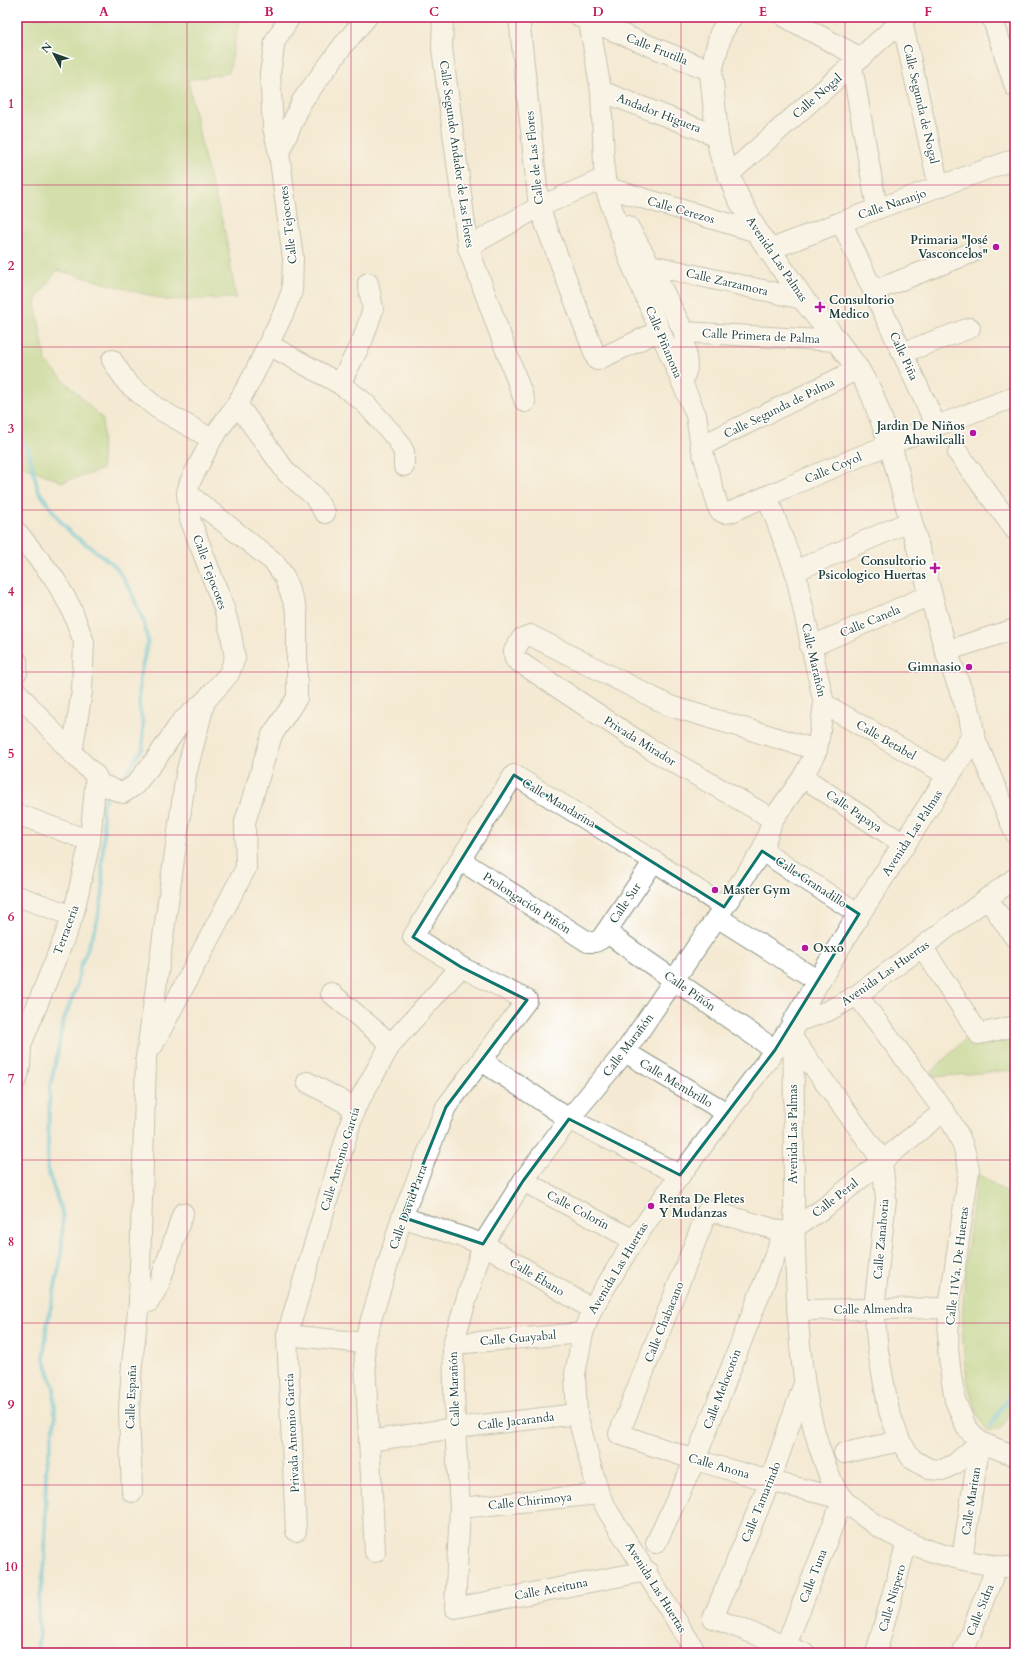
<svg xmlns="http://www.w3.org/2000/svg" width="1032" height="1670" viewBox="0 0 1032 1670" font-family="Cardo,serif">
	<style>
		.green { fill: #aad17b; stroke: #648758 }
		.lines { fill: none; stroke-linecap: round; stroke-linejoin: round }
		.stream { stroke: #5cc3d9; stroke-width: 4 }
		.minor-casing { stroke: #8a9383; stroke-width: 22 }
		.major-casing { stroke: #8a9383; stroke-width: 24 }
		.minor { stroke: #fff; stroke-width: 20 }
		.major { stroke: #fff; stroke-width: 22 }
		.marked { fill: none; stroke: #0f766e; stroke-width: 3; stroke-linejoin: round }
		.grid { fill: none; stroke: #c2185b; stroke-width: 1; stroke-opacity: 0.55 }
		.poi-dot { fill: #b5179e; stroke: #fff; stroke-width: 1.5 }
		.labels { text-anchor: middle; stroke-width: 3; stroke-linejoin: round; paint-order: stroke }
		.street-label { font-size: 12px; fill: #1f3d34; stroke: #fff }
		.poi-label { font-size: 12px; font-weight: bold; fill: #1f3d34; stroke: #fff; text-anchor: end }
		.neatline { fill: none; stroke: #c2185b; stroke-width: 1.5 }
		.grid-label { font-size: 13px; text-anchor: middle; font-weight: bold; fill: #c2185b }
	</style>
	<rect width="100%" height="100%" fill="#fff"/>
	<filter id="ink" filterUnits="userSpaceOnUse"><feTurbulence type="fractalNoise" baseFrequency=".025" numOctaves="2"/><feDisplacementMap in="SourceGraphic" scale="8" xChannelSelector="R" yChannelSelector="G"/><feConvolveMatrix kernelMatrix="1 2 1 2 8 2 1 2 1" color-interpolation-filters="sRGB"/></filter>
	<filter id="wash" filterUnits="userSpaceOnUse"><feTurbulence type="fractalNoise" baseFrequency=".012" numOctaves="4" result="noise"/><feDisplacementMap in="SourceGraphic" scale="16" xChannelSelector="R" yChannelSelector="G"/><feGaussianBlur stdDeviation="0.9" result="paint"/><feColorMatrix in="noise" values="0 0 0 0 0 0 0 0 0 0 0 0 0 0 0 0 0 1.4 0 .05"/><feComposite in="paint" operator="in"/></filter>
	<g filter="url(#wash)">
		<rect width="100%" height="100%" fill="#f4e9d2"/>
		<g class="green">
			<polygon points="17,17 244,17 238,27 229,73 188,80 204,156 225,231 236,298 166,300 57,270 35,301 46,362 103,419 102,470 62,482 17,463"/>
			<polygon points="1015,1025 1015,1070 933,1077 931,1072 969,1035"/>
			<path d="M977,1173L1007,1193L1015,1191V1395L1010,1412L1000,1429L988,1432C944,1371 969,1244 977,1173Z"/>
		</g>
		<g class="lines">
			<g class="stream">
				<polyline points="17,438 28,449 38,490 60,521 73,535 92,548 117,568 130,589 143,620 148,641 140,676 139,705 143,724 143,748 124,776 114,783"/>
				<polyline points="991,1426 1015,1386"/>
				<polyline points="36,1653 39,1638 38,1612 45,1561 46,1469 55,1420 54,1388 44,1358 46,1330 61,1258 63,1215 47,1168 50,1087 57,1056 63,1022 77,986 80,968 96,926 103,893 102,862 104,833 102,805 109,793"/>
			</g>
		</g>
	</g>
	<g filter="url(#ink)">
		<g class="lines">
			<g class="minor-casing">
				<g id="minor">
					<polyline points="443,17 442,48 468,247 525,402"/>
					<polyline points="519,17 539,207 597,360 659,331"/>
					<polyline points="580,17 711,71"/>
					<path d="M590,17L589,21L601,91L605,187L630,261L696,415L701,446L719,510L724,513L731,512C824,470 919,431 1015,397"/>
					<polyline points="785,17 861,58"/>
					<polyline points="992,17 1015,87"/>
					<polyline points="902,21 939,187"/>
					<polyline points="852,66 877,209"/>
					<polyline points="601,91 717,136"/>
					<polyline points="279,153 302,101 344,44 367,17"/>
					<polyline points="728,175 906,17"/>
					<polyline points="605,187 757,232"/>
					<polyline points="841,222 936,425"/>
					<polyline points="628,226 650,265 684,332 687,368 682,383"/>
					<polyline points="468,247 539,207 605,178"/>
					<polyline points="769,250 841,222 1015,159"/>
					<polyline points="650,265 803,299"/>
					<polyline points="873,291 971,253"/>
					<polyline points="684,332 837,341"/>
					<polyline points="269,345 340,384 364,402 397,439 404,452 404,466"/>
					<polyline points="902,353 970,328"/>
					<polyline points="112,360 127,383 157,408 212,439"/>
					<polyline points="340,384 363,339 373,309 368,283"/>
					<polyline points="237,404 287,473 313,495 325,513"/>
					<polyline points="701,446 858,369"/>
					<polyline points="958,453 1015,530"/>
					<polyline points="17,532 54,578 71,608 84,642 82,691 72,753"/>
					<polyline points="795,571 911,521"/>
					<polyline points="810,647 930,595"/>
					<polyline points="946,651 1015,629"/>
					<polyline points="17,661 17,672"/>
					<polyline points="17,692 72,753 96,776 100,784 123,793 135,785 156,759 181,722 205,701 229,674 235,658 231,634 224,608 190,519 187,493 190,482 212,439 237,404 252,378 283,314 292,291 293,258 279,153 273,127 270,73 275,41 290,17"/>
					<polyline points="824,704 949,776"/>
					<polyline points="973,734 1015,833"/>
					<polyline points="803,777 905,845"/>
					<polyline points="17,814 90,841"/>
					<polyline points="773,819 647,747 515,659 514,651 522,638 530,635 670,706 817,750"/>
					<polyline points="762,851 859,914"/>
					<polyline points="460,860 588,942 595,942 601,939 654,861"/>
					<polyline points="17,896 73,916"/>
					<polyline points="987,898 1015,938"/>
					<polyline points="717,917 818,981"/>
					<polyline points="606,932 638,955 775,1050"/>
					<polyline points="923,948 979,1034 1015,1026"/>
					<polyline points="331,993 391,1044"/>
					<path d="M857,995L944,1111C958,1131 965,1146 969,1170L949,1308L948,1348L951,1376L955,1400L966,1427L980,1442L1015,1456"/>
					<path d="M793,1023C795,1107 792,1192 796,1276C798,1334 802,1392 819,1447C825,1464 831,1485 843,1499C846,1503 852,1506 856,1510C900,1548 958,1562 1015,1568"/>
					<polyline points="793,1039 882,1160 886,1199 874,1309 878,1351 889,1411 900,1441 912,1459 929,1469 942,1470 955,1464 980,1442"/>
					<polyline points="153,1045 246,868 245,822 272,735 297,698 297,611 284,576 274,562 187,493"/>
					<polyline points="625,1052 727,1113"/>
					<polyline points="482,1061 569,1119 680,1175"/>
					<polyline points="17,1079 20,1066 21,1045 73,916 90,841 96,776"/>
					<polyline points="307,1082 355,1108"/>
					<polyline points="523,1181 634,1240"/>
					<polyline points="402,1217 483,1244 592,1309"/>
					<polyline points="139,1303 149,1302 159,1285 183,1213"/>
					<polyline points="797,1310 949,1308"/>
					<polyline points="287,1335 364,1343"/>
					<polyline points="453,1344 583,1333"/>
					<polyline points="803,1386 770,1481 713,1618 804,1653"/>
					<polyline points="369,1441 455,1428 577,1414"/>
					<polyline points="844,1453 900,1441"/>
					<polyline points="132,1492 129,1411 132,1364 139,1303 146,1058 186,774 205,701"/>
					<polyline points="460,1508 599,1494"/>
					<polyline points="296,1531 287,1335 355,1108 391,1044 461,967"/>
					<polyline points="656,1543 695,1460 784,1232"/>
					<polyline points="375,1552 364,1343 402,1217 446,1107 527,1000 461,967 413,937 460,860 514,775 654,861 724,907"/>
					<polyline points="962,1559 980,1442"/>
					<polyline points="647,1571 455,1608 460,1508 455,1428 453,1344 483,1244 523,1181 569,1119 625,1052 762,851 773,819 803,777 817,750 824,704 795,571 767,496"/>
					<polyline points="695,1653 694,1649 609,1513 599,1494 592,1470 577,1414 575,1374 583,1333 592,1309 634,1240 666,1194 775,1050 793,1023 828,1011 857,995 1015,878"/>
					<polyline points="783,1653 843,1499 770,1481 695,1460 619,1434 708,1210 784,1232 794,1228 824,1208 944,1111"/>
					<polyline points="876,1653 907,1542"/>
					<polyline points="963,1653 997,1566"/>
				</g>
			</g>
			<g class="major-casing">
				<polyline id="major" points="731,17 721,33 711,71 717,136 721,155 737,195 757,232 803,299 837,341 858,369 872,394 890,444 946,651 970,715 973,734 963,753 859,914 793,1023"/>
			</g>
			<use href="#minor" class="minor"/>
			<use href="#major" class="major"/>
		</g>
	</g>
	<path d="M0 0H1032V1670H0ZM514,775L724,907L762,851L859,914L775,1050L680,1175L569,1119L523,1181L483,1244L402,1217L446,1107L527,1000L461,967L413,937Z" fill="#f4e9d2" fill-opacity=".55" fill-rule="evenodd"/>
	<path class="marked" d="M514,775L724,907L762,851L859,914L775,1050L680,1175L569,1119L523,1181L483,1244L402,1217L446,1107L527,1000L461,967L413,937Z"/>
	<path class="grid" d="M187,17V1653M351,17V1653M516,17V1653M681,17V1653M845,17V1653M17,185H1015M17,347H1015M17,510H1015M17,672H1015M17,835H1015M17,998H1015M17,1160H1015M17,1323H1015M17,1485H1015"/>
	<g class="poi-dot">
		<circle cx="996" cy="247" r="4"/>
		<path d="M818 301h4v4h4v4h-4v4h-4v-4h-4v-4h4z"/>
		<circle cx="973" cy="433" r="4"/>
		<path d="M933 562h4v4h4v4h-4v4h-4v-4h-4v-4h4z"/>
		<circle cx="969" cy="667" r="4"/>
		<circle cx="715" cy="890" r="4"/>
		<circle cx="805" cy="948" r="4"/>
		<circle cx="651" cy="1206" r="4"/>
	</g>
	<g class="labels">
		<g class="street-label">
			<text transform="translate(657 49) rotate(22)" y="4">Calle Frutilla</text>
			<text transform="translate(817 96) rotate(-41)" y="4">Calle Nogal</text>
			<text transform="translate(921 104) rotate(77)" y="4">Calle Segunda de Nogal</text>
			<text transform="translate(659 113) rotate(21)" y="4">Andador Higuera</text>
			<text transform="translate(457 154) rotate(82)" y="4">Calle Segundo Andador de Las Flores</text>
			<text transform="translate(534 158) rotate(-96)" y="4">Calle de Las Flores</text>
			<text transform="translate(892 204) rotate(-19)" y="4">Calle Naranjo</text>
			<text transform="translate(681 210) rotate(16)" y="4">Calle Cerezos</text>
			<text transform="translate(288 225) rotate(-97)" y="4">Calle Tejocotes</text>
			<text transform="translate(777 259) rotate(56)" y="4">Avenida Las Palmas</text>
			<text transform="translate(727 282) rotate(13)" y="4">Calle Zarzamora</text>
			<text transform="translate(761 336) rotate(3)" y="4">Calle Primera de Palma</text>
			<text transform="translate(664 342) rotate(67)" y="4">Calle Piñanona</text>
			<text transform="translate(904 356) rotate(65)" y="4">Calle Piña</text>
			<text transform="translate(779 408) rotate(-26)" y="4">Calle Segunda de Palma</text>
			<text transform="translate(833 468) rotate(-23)" y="4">Calle Coyol</text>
			<text transform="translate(210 572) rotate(70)" y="4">Calle Tejocotes</text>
			<text transform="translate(870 621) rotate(-23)" y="4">Calle Canela</text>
			<text transform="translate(814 660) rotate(77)" y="4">Calle Marañón</text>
			<text transform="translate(886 740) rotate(30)" y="4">Calle Betabel</text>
			<text transform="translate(640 741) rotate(32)" y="4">Privada Mirador</text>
			<text transform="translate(559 803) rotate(31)" y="4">Calle Mandarina</text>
			<text transform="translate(854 811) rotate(34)" y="4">Calle Papaya</text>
			<text transform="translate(912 833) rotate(-57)" y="4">Avenida Las Palmas</text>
			<text transform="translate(811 882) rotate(33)" y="4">Calle Granadillo</text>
			<text transform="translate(527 903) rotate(33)" y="4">Prolongación Piñón</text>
			<text transform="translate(625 903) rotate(-56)" y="4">Calle Sur</text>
			<text transform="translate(66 930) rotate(-70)" y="4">Terraceria</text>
			<text transform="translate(885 973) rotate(-35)" y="4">Avenida Las Huertas</text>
			<text transform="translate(690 991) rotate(35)" y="4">Calle Piñón</text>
			<text transform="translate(628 1045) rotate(-53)" y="4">Calle Marañón</text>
			<text transform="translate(676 1083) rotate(31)" y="4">Calle Membrillo</text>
			<text transform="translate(793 1134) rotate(-90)" y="4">Avenida Las Palmas</text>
			<text transform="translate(340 1159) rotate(-73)" y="4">Calle Antonio García</text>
			<text transform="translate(835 1198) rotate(-38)" y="4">Calle Peral</text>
			<text transform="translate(408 1207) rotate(-70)" y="4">Calle David Parra</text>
			<text transform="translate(578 1210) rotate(28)" y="4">Calle Colorín</text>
			<text transform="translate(881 1239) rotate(-85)" y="4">Calle Zanahoria</text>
			<text transform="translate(957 1266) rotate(-83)" y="4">Calle 11Va. De Huertas</text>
			<text transform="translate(618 1268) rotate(-59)" y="4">Avenida Las Huertas</text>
			<text transform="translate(537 1277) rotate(31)" y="4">Calle Ébano</text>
			<text transform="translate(873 1309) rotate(-1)" y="4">Calle Almendra</text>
			<text transform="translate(664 1322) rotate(-68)" y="4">Calle Chabacano</text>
			<text transform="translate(518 1338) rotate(-5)" y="4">Calle Guayabal</text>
			<text transform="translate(454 1389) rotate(-92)" y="4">Calle Marañón</text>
			<text transform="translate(722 1389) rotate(-69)" y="4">Calle Melocotón</text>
			<text transform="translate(131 1397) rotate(-88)" y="4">Calle España</text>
			<text transform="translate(516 1421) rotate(-7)" y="4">Calle Jacaranda</text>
			<text transform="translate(292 1433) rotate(-93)" y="4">Privada Antonio García</text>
			<text transform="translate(719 1466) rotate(16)" y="4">Calle Anona</text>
			<text transform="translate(530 1501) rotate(-6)" y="4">Calle Chirimoya</text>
			<text transform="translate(971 1501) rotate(-81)" y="4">Calle Maritan</text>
			<text transform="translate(761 1502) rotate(-68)" y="4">Calle Tamarindo</text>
			<text transform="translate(813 1576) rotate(-69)" y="4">Calle Tuna</text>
			<text transform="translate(656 1587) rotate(58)" y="4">Avenida Las Huertas</text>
			<text transform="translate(551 1589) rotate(-11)" y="4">Calle Aceituna</text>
			<text transform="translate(892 1598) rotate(-74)" y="4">Calle Níspero</text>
			<text transform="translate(980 1610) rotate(-68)" y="4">Calle Sidra</text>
		</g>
		<g class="poi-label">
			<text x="988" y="244">Primaria "José<tspan x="988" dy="14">Vasconcelos"</tspan></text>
			<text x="829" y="304" text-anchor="start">Consultorio<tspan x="829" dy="14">Medico</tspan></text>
			<text x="965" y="430">Jardin De Niños<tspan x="965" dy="14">Ahawilcalli</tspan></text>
			<text x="926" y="565">Consultorio<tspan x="926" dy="14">Psicologico Huertas</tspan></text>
			<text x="961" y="671">Gimnasio</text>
			<text x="723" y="894" text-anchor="start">Master Gym</text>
			<text x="813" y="952" text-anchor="start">Oxxo</text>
			<text x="659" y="1203" text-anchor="start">Renta De Fletes<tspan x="659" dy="14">Y Mudanzas</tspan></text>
		</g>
	</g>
	<rect width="1032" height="1670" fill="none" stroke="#fff" stroke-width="44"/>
	<g transform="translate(54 54) rotate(311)" stroke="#ffffff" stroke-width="3" paint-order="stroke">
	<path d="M0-3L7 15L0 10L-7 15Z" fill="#1f3d34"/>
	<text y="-6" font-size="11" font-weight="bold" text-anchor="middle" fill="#1f3d34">N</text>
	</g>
	<rect x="22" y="22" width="988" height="1626" class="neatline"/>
	<g class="grid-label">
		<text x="104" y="16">A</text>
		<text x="269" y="16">B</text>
		<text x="434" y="16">C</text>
		<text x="598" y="16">D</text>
		<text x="763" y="16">E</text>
		<text x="928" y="16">F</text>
		<text x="11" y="108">1</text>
		<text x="11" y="270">2</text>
		<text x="11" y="433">3</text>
		<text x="11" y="596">4</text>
		<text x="11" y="758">5</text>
		<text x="11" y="921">6</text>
		<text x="11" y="1083">7</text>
		<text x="11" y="1246">8</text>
		<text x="11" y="1409">9</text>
		<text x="11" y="1571">10</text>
	</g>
</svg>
